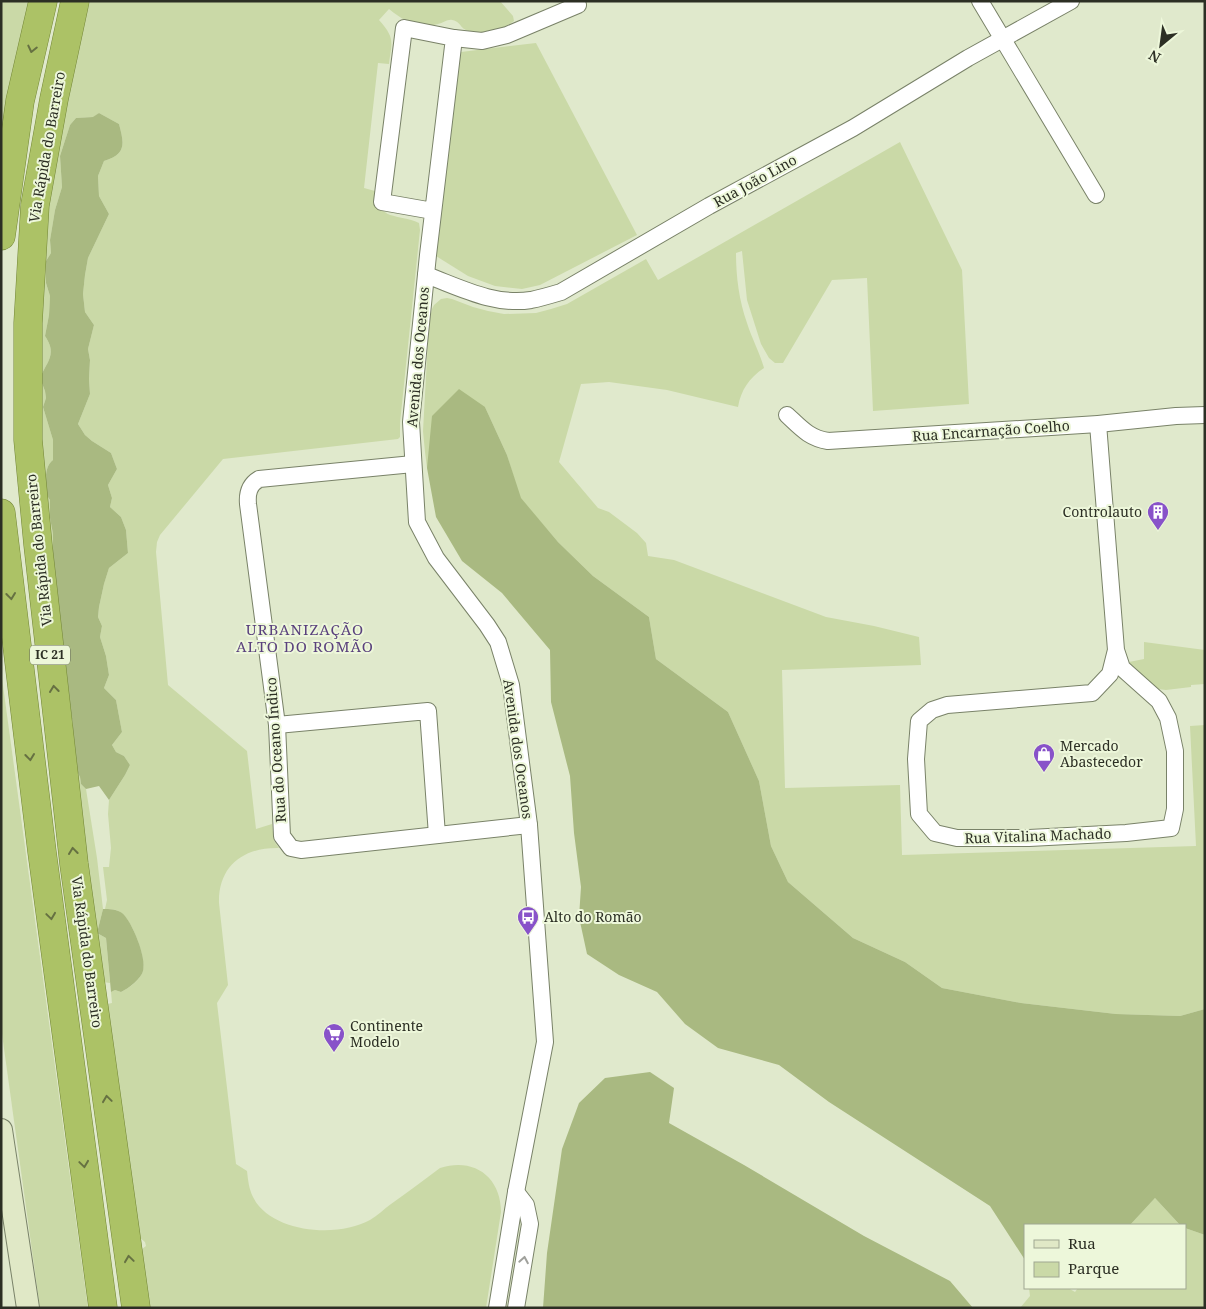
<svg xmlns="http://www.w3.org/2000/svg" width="1206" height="1309" viewBox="0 0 1206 1309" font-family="'Noto Serif',serif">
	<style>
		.green { fill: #cad9a7 }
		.forest { fill: #a9b981 }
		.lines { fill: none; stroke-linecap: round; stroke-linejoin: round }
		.minor-casing { stroke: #798268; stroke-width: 18 }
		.secondary-casing { stroke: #798268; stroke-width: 24 }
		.trunk-casing { stroke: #728536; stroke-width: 29 }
		.minor { stroke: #fff; stroke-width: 16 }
		.secondary { stroke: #e0e8c6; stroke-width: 22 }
		.trunk { stroke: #acc266; stroke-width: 28 }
		.oneway { stroke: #667142 }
		.oneway2 { stroke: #a0a19c }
		.labels { text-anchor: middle; stroke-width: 4; stroke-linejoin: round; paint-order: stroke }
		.shield { fill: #edf7da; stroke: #666b5b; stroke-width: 1 }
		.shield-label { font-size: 12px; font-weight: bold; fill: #2c2f24 }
		.street-label { font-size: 14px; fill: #2c2f24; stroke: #edf7da }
		.poi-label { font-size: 14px; fill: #2c2f24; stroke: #edf7da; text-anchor: start }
		.neighbourhood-label { font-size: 15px; letter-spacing: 1px; fill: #5a417d; stroke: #edf7da }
	</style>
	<rect width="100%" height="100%" fill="#e0e9cc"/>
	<g class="green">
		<polygon points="1,1 31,1 15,64 1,133"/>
		<path d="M90,1H500L513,16L514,21C508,25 501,31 495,33C488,35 470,33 464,29C460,26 459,21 452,20C448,19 443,23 438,24C418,30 404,21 389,9L379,20C395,38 392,41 389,64L378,63L364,188L375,191C378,222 398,213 419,223L420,230L400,423V437L398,439L223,459L160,535L157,542L156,552L168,685L247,751L256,829L272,824L274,841L279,848C244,847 218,866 219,903L228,985L217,1003L236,1164L247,1171C248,1180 249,1189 253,1197C271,1233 338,1238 370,1220C377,1216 384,1209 391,1204C408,1192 424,1180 440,1168C474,1157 501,1177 501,1212L486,1308H149L142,1249L146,1246L145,1242L139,1237L107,1004L112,1003L111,992L115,990L121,992C129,988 141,980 143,970C146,957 132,919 120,912C116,909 110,909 105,909L107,900L103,867H109L111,848L108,814L109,800L125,775L130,765L124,756L116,752L112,745L122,732L116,700L104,688L109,675L106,656L100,637L102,626L98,617L99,607L104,584L109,568L128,553L126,530L121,517L110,507L112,498L108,485L117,469L111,453L92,441L85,435L78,424L90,394L89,379L90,360L88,349L94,325L85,312L83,294L85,275L88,258L109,214L99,196L98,176L104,161C127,154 124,143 119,124L99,113L94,117L76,118L70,125L60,156L62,187L55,210L50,240L51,253L46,261V283L50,296L49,315L45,336C57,354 48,360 40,378L45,391L46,398L43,407L53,440V460C43,468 47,482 45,493L50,500V518L53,534V560L51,572L57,585L55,609V631L57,647L67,681L73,724L72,748L77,762L75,767L80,777L81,784L86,789L97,858L103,909L97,933L106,938L110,983L103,982L98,957C74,780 42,602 37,423C32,283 52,136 90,1Z"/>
		<polygon points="536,43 637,235 540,285 522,289 495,286 468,276 436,256 457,60 461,52"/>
		<path d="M900,142L962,270L969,404L873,411L867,278L832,280L783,363H775L769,358L761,344L747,300L742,251L736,253C736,277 739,300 747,323C752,339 760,353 764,368C749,378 741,390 738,407L667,390L609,382L581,384L559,462L598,508L609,512L637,533L646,543L648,556L674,560L826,617L874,626L919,637L921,665L782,670L785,788L900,785L902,855L1196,846L1190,726L1205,725V1009L1180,1016L1116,1014L1021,1003L942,988L905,962L853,938L788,882L771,846L759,781L728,712L656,659L649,617L593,576L558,542L520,498L507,455L485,407L427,468L425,452L423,431L429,322L432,309L434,305L441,299L447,298L452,299L473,307L488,311L504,314L536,313L551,309L567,304L646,259L658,280Z"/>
		<polygon points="1144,642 1205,650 1205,684 1191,685 1191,687 1166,690 1158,689 1132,670 1129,662 1144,659"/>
		<polygon points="1,671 88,1308 40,1308 1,1027"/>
		<polygon points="1155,1198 1180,1225 1130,1225"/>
		<polygon points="1185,1228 1205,1235 1205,1308 1020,1308 1030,1296 1029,1288 1068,1288 1075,1292 1078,1288 1185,1288"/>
	</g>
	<g class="forest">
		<path d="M99,113L119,124C124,143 127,154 104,161L98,176L99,196L109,214L88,258L85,275L83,294L85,312L94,325L88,349L90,360L89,379L90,394L78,424L85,435L92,441L111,453L117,469L108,485L112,498L110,507L121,517L126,530L128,553L109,568L104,584L99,607L98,617L102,626L100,637L106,656L109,675L104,688L116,700L122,732L112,745L116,752L124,756L130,765L125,775L109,800L99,786L86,789L81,784L80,777L75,767L77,762L72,748L73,724L71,713L57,595V585L51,573L53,560V534L50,518V500L45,493C47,482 43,468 53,460V440L43,407L46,398L45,391L40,378C48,360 57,354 45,336L49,315L50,296L46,283V261L51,253L50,240L55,210L62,187L60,156L70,125L76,118L93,117Z"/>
		<polygon points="459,389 485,407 507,455 521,498 558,542 593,576 649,617 656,659 728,712 759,781 771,846 788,882 853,938 905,962 942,988 1021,1003 1116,1014 1180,1016 1205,1009 1205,1235 1185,1228 1185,1225 1180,1225 1155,1198 1130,1225 1025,1225 1025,1260 990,1206 829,1102 779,1065 718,1048 685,1024 657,992 619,975 587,954 579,917 581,887 574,833 570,776 551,702 550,650 502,593 462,561 436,517 427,468 432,416"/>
		<path d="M103,909C109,909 117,909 122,913C132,921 147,958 143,971C141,979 129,988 121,992L115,990L111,992L106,938L97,933Z"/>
		<polygon points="650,1072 674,1088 669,1123 744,1165 864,1236 950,1281 973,1308 543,1308 547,1253 562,1149 579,1103 605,1078"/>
	</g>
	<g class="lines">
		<g class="minor-casing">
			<g id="minor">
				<polyline points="980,1 1096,195"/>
				<polyline points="454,38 482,41 507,35 578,5"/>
				<polyline points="433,211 382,202 404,28 454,38 428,255 411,422 417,522 436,558 487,625 498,642 511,685 529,825 545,1042 516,1192 497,1308"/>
				<path d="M426,275C459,287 494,306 531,300C541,298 551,295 561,292L709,206L853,128L968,58L1071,1"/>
				<path d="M787,415C801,428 809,438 828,441L1098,424L1176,416L1205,415"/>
				<polyline points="1098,424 1116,650 1122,668 1159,701 1168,718 1175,751 1175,809 1171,828 1126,833 1029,838 957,838 935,833 919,814 916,759 919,721 932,710 947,705 1092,693 1110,674 1116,650"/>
				<path d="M413,464L259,479C249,485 247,493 248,504L277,725L282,836L291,848L301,850L529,825"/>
				<polyline points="277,725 428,711 437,835"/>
				<polyline points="516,1308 530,1224 526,1205 516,1192"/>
			</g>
		</g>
		<g class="secondary-casing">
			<polyline id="secondary" points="1,1130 28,1308"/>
		</g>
		<g class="trunk-casing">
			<g id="trunk">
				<polyline points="75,1 54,99 35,205 28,323 28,440 38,545 74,864 136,1308"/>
				<polyline points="1,236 20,101 43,1"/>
				<polyline points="1,513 42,852 103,1308"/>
			</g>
		</g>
		<use href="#minor" class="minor"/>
		<use href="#secondary" class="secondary"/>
		<use href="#trunk" class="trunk"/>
	</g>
	<defs><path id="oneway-chevron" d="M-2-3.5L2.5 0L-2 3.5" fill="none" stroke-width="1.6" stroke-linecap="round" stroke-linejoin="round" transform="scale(1.25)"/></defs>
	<g class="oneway">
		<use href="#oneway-chevron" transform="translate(32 49) rotate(103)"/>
		<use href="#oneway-chevron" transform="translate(11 596) rotate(83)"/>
		<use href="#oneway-chevron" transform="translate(54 689) rotate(-97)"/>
		<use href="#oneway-chevron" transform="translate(30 757) rotate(83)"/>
		<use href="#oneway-chevron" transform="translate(73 851) rotate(-97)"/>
		<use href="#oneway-chevron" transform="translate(51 916) rotate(82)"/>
		<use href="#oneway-chevron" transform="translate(107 1099) rotate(-98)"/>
		<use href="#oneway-chevron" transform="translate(84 1164) rotate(82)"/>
		<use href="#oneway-chevron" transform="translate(129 1259) rotate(-98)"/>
	</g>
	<use class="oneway2" href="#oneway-chevron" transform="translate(524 1260) rotate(-80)"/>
	<defs>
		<g id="building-pin" transform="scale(1.125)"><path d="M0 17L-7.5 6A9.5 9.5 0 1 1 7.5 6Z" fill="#8852c9" stroke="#edf7da"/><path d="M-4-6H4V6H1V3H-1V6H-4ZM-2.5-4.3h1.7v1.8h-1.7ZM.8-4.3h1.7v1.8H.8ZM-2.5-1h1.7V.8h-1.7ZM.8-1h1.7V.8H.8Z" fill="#fff"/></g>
		<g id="shop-pin" transform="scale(1.125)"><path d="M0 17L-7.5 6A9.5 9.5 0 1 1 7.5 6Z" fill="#8852c9" stroke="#edf7da"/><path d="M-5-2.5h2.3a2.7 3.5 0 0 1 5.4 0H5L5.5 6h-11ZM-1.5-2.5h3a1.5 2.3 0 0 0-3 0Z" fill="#fff"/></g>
		<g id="bus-pin" transform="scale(1.125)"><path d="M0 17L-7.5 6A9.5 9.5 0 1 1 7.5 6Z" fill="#8852c9" stroke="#edf7da"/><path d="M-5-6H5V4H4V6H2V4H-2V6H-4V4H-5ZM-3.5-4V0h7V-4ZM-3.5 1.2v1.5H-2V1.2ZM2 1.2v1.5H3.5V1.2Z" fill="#fff"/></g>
		<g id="supermarket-pin" transform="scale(1.125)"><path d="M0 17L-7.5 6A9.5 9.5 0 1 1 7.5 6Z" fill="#8852c9" stroke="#edf7da"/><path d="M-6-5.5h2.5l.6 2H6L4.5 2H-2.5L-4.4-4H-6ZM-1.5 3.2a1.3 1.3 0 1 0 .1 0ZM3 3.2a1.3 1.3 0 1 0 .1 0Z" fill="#fff"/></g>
	</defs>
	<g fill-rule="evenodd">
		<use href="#building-pin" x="1158" y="512"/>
		<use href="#shop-pin" x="1044" y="754"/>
		<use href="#bus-pin" x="528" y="917"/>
		<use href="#supermarket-pin" x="334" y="1034"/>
	</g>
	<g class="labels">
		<rect class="shield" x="30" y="645.5" width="40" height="19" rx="4"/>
		<g class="shield-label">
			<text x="50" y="659">IC 21</text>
		</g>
		<g class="street-label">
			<text transform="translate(47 147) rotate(-80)" y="5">Via Rápida do Barreiro</text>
			<text transform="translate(755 181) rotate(-29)" y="5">Rua João Lino</text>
			<text transform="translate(418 357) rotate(-85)" y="5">Avenida dos Oceanos</text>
			<text transform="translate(991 431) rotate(-4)" y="5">Rua Encarnação Coelho</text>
			<text transform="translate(39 550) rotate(-96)" y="5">Via Rápida do Barreiro</text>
			<text transform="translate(518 749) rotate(82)" y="5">Avenida dos Oceanos</text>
			<text transform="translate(276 750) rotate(-94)" y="5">Rua do Oceano Índico</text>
			<text transform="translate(1038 836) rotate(-2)" y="5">Rua Vitalina Machado</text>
			<text transform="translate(87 952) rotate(82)" y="5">Via Rápida do Barreiro</text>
		</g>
		<g class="poi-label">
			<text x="1142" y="517" text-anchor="end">Controlauto</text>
			<text x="1060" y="751">Mercado<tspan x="1060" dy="16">Abastecedor</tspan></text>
			<text x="544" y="922">Alto do Romão</text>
			<text x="350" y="1031">Continente<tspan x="350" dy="16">Modelo</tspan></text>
		</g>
		<g class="neighbourhood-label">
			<text x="305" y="635">URBANIZAÇÃO<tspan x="305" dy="17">ALTO DO ROMÃO</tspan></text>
		</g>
	</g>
	<rect width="1206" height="1309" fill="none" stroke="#2c2f24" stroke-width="5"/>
	<rect x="1024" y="1224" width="162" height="65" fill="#edf7da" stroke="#a0a791"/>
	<rect x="1034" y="1240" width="25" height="8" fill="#e0e8c6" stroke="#a0a791"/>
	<text x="1068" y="1249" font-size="15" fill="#2c2f24">Rua</text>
	<rect x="1034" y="1262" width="25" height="15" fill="#cad9a7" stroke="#a0a791"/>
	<text x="1068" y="1274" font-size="15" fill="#2c2f24">Parque</text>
	<g transform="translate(1161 45) rotate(209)" stroke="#edf7da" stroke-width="4" paint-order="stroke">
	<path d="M0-4L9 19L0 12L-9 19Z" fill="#2c2f24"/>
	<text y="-8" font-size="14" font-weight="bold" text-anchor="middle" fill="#2c2f24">N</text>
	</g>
</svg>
